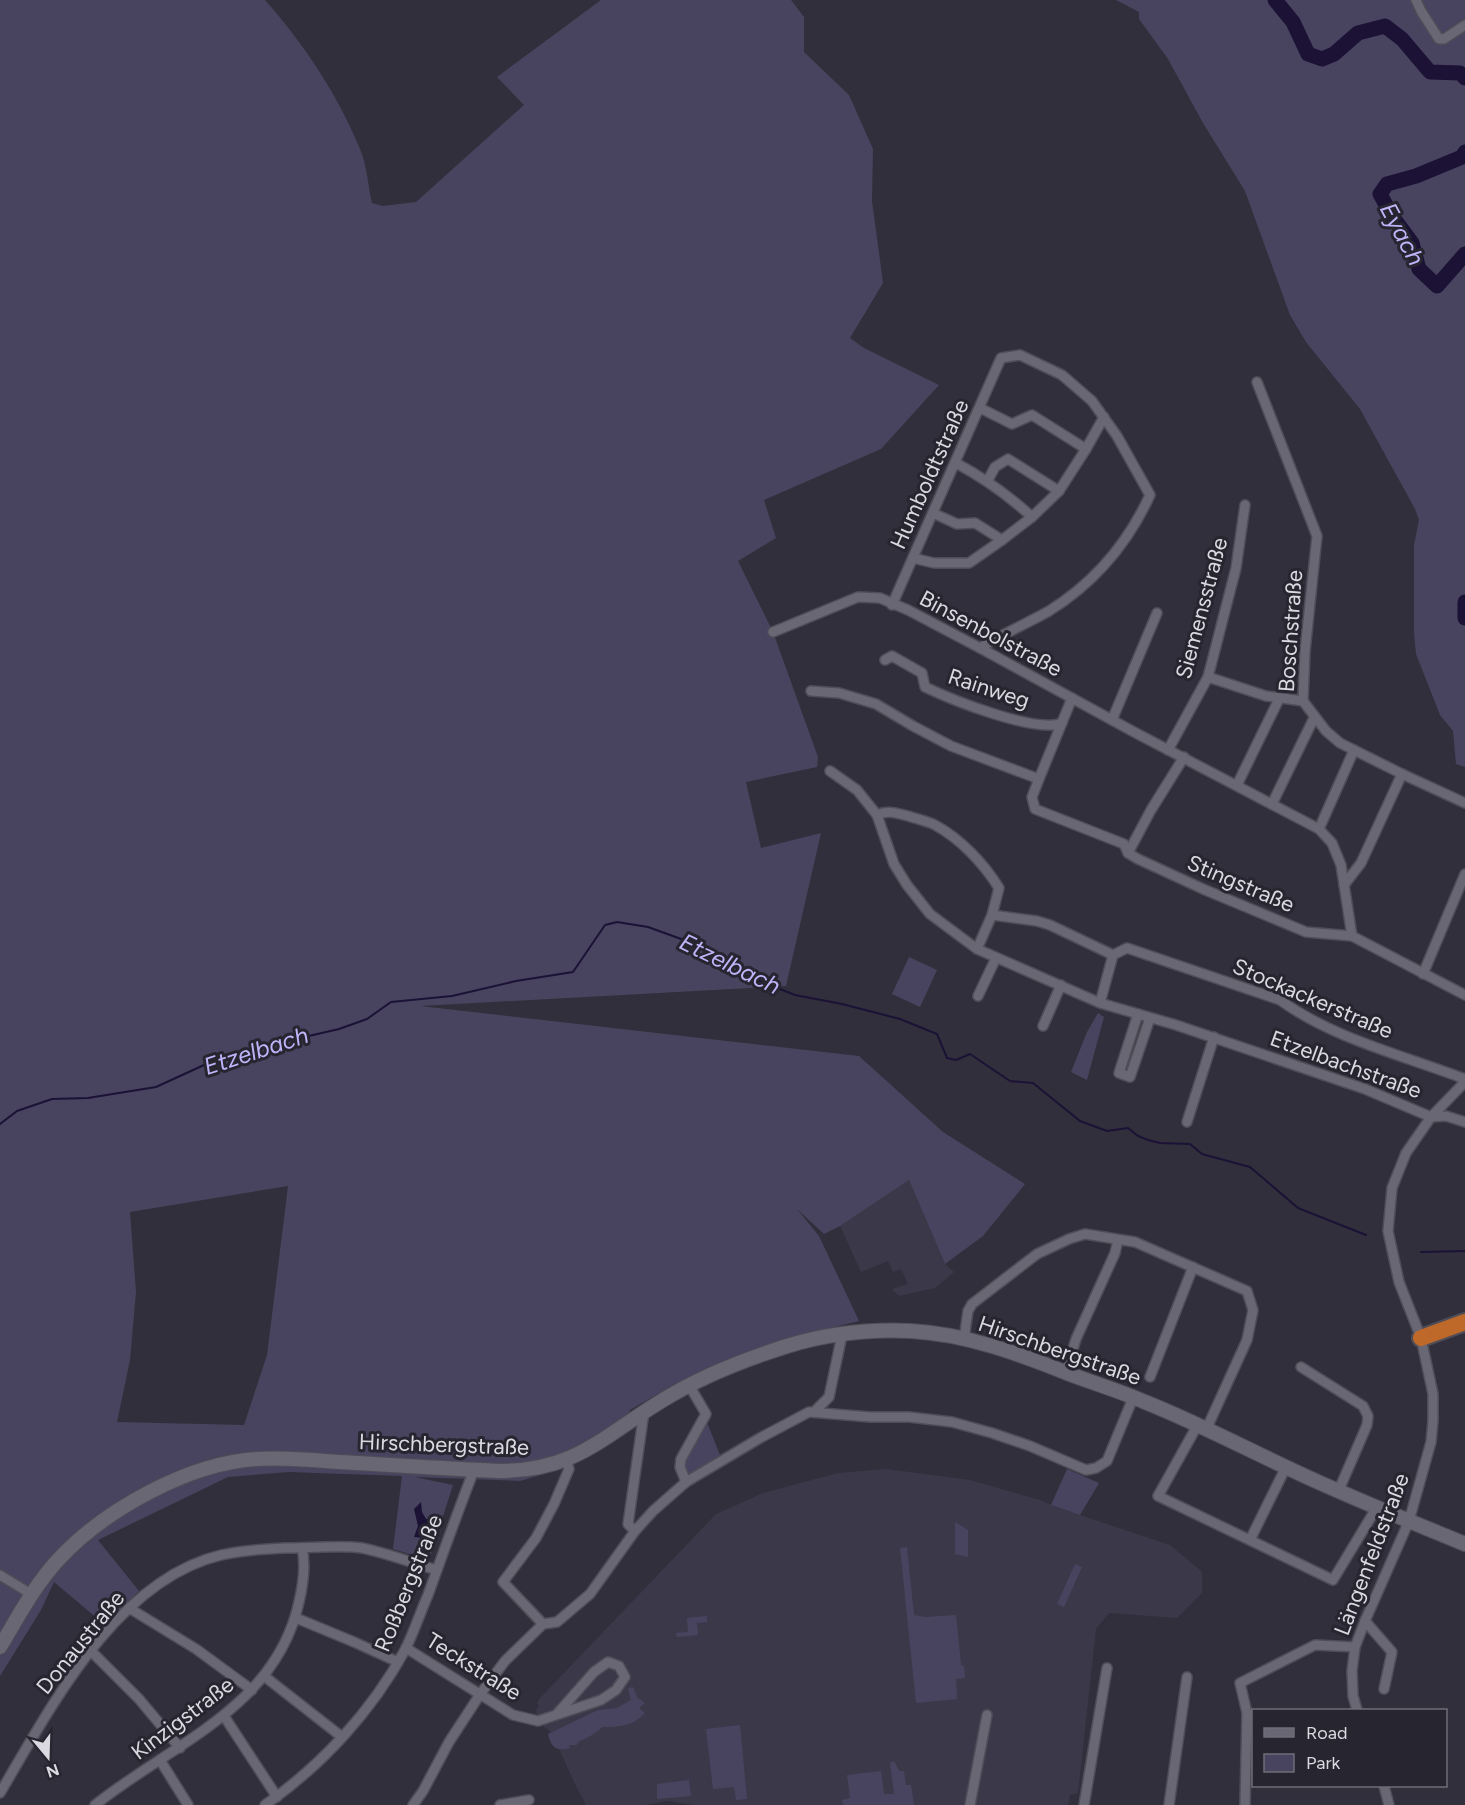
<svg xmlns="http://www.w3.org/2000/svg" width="1465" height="1805" viewBox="0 0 1465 1805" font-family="Figtree,sans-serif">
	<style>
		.built { fill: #3b384a }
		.green { fill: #48445f; fill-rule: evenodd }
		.water { fill: #1b1236 }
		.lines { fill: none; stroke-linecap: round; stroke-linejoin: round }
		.stream { stroke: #1b1236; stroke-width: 2 }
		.river { stroke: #1b1236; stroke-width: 15 }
		.street-casing { stroke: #4f4d57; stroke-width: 12 }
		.secondary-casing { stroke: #4f4d57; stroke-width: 16 }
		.highway-casing { stroke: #4f4d57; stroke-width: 20 }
		.street { stroke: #696774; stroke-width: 9 }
		.secondary { stroke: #696774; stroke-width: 14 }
		.highway { stroke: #be6929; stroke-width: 16 }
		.labels { text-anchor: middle; stroke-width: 6; stroke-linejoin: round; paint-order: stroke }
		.street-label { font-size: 22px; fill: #dad9e1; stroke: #272530 }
		.water-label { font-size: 24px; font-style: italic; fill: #bfb4f9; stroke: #272530 }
	</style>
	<rect width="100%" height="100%" fill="#312f3b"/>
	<g class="built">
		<polygon points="909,1180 945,1264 954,1272 935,1288 899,1296 892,1289 908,1284 901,1269 893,1272 888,1261 861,1272 840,1226"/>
		<polygon points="887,1469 970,1480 1040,1500 1056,1507 1170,1545 1202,1572 1202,1593 1177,1618 1109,1613 1096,1629 1078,1793 1070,1795 1068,1805 693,1805 667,1801 645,1805 586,1805 576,1786 554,1738 549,1730 545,1728 537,1715 536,1710 539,1706 537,1703 540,1698 716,1514 763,1493 838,1473"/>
	</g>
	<g class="green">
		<path d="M0,0H265C304,44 338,95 360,149C367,165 368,186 372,203L383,206L416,202L524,105L497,77L601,0H791L804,17V52L849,95L873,149L872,201L883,283L850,338L864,348L939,385L881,449L764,500L776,538L738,561L773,632L818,757L817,767L746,782L761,848L821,833L786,986L420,1006L859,1056L943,1132L1025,1184L983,1236L945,1264L909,1180L840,1226L824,1234L797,1209L819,1236L859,1321L782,1340L675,1384L630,1410L623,1431L561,1469L520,1481L415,1477L453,1485L429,1560L393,1549L402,1476L289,1472L228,1477L98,1540L139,1591L105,1625L54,1582L41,1610L0,1676ZM288,1186L267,1355L244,1425L117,1422L130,1360L136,1292L130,1212Z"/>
		<polygon points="1116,0 1465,0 1465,767 1456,764 1453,731 1440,715 1416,654 1414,633 1414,545 1419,520 1415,509 1360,409 1306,342 1290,315 1245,191 1203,123 1168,59 1139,19 1139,12"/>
		<polygon points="909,957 937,970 920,1007 892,994"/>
		<polygon points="1098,1013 1104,1017 1087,1080 1071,1072 1087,1032"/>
		<polygon points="706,1420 720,1455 690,1474 685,1472 683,1460"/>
		<polygon points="1067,1469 1099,1483 1080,1515 1051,1505"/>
		<polygon points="955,1522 968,1530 968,1557 955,1554"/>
		<polygon points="907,1547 914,1615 925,1617 956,1615 961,1665 964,1666 965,1678 956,1679 957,1699 916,1703 900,1548"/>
		<polygon points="1075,1564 1082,1567 1064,1607 1057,1604"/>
		<polygon points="707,1616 707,1622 697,1623 698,1635 677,1637 676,1633 688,1632 687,1618"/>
		<path d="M633,1687L637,1697L645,1703L639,1708L645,1713C633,1726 619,1727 603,1727L592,1735L578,1742L577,1745H569L570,1748C556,1752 551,1747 548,1734L598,1710L617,1708L631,1700L628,1688Z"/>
		<polygon points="740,1725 747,1799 736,1800 734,1787 713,1789 706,1729"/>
		<polygon points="894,1761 899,1771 904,1771 906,1785 911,1785 914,1805 843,1805 842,1800 850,1798 847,1775 881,1771 884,1794 894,1794 890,1763"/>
		<polygon points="689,1780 691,1796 657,1799 657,1784"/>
	</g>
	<polygon class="water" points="421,1502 422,1512 426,1519 429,1518 426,1538 414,1537 418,1526 414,1509"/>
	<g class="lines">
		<g class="stream">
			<polyline points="0,1124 17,1111 52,1099 88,1098 156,1087 204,1065 248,1050 339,1029 367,1019 391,1002 452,996 516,981 573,972 605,925 617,922 648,927 717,952 745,975 795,995 842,1004 900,1019 937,1034 947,1058 956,1060 970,1054 1010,1081 1033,1083 1080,1121 1107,1131 1128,1128 1138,1136 1148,1140 1160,1143 1190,1144 1202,1154 1250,1167 1298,1208 1366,1235"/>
			<polyline points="1421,1252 1465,1251"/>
		</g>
		<g class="river">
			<polyline points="1275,0 1293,22 1308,54 1322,59 1334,54 1358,33 1385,26 1402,39 1430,72 1460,73 1465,78"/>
			<polyline points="1465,152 1462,157 1416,176 1387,184 1380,194 1392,216 1412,243 1419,269 1437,286 1465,254"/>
			<polyline points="1465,602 1465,618"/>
		</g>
		<g class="street-casing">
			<g id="street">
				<polyline points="1416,0 1421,11 1439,39 1444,39 1465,25"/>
				<polyline points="1257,382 1317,536 1305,651 1303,701 1326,731 1340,743 1402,774 1465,803"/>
				<polyline points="980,408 1012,424 1032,415 1086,449"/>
				<path d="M956,463C984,478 1008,495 1032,517"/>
				<polyline points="988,480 995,467 1008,459 1059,491"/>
				<polyline points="933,513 957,524 975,523 1002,540"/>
				<polyline points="913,558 934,563 969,563 1002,540 1032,517 1059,491 1086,449 1104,417"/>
				<path d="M892,605L1001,358L1020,355L1062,375L1092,401L1117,436L1150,495C1128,543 1094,583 1049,611C1026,624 1002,634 980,648"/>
				<polyline points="773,632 858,597 880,598 908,610 980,648 1134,732 1319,829 1332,843 1341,865 1352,936"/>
				<path d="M885,660L892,656L922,673L925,687C950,699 1036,734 1062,723"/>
				<polyline points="1208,677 1266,696 1303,701"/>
				<polyline points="811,691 839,693 876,704 913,726 951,746 1039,779 1032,797 1035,809 1124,844 1128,853 1138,859 1203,889 1306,932 1352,936 1465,995"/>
				<polyline points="1112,720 1157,613"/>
				<polyline points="1168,750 1208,677 1236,568 1245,505"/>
				<polyline points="830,771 857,790 877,815"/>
				<polyline points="1039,779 1072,698"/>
				<polyline points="1237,785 1279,699"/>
				<polyline points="1272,804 1314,718"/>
				<polyline points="1319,829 1354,750"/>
				<polyline points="1128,853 1151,810 1184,757"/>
				<polyline points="1344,885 1361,863 1402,774"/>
				<polyline points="977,949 992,915"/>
				<path d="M1113,955L1127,948L1280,1000C1334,1039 1402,1055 1465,1079"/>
				<polyline points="1423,974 1465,874"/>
				<polyline points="978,996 996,958"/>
				<path d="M1100,1003L1113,955L1050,925L1037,921L992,915L999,888C984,864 961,839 935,825C927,821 917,819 908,816C896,813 888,810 877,815L894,864L907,885L930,914L977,949L1100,1003L1176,1025L1365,1089L1431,1117L1446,1116L1465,1122"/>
				<polyline points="1138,1014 1119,1073 1130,1077 1150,1018"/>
				<polyline points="1043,1026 1061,985"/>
				<polyline points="1187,1122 1214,1037"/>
				<polyline points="964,1339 968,1311 972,1304 1037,1254 1069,1239 1085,1234 1135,1242 1247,1291 1253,1310 1247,1340 1206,1430"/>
				<polyline points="1301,1367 1363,1406 1368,1416 1367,1425 1338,1492"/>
				<polyline points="1066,1372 1076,1339 1115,1253 1118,1240"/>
				<polyline points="1150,1377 1193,1267"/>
				<polyline points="815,1411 829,1397 842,1335"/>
				<polyline points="1197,1426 1158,1496 1333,1580 1377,1507"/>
				<polyline points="686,1482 680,1467 681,1459 706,1414 689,1385"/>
				<polyline points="635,1531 628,1524 644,1412"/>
				<polyline points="1250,1540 1286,1467"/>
				<polyline points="0,1575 31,1594"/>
				<polyline points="129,1608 196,1649 252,1690"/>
				<polyline points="296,1618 354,1642 398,1662"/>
				<polyline points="1365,1621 1392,1652 1384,1689"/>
				<polyline points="543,1624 503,1582 536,1538 554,1504 569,1469 566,1460"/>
				<polyline points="406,1648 513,1715 538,1721 601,1700 616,1690 625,1677 619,1666 608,1662 594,1672 556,1715"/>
				<polyline points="91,1651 139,1699 180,1748"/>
				<polyline points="264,1676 342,1737"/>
				<polyline points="1357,1710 1353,1696 1352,1671 1355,1647 1365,1621 1409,1521 1431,1442 1433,1421 1433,1394 1421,1338 1399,1282 1388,1231 1392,1188 1406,1153 1431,1117 1465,1082"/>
				<polyline points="224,1716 277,1797"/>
				<polyline points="160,1760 188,1805"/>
				<polyline points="1384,1786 1389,1805"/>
				<path d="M0,1793C51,1707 116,1580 221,1555C242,1550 264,1549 285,1548C306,1548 343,1545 362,1548C387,1553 412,1563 437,1570"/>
				<path d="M95,1805C171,1744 276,1708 299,1602C303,1585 306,1565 302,1548"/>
				<path d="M265,1805C322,1765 372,1711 405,1650C414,1632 420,1613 428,1595C443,1553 458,1511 474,1470"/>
				<polyline points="413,1805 423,1791 449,1742 481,1693 505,1661 543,1624 557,1622 590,1594 635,1531 653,1511 686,1482 760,1438 809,1412 870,1417 909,1417 952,1422 992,1433 1030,1446 1086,1470 1096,1468 1107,1461 1133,1398"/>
				<polyline points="500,1805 529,1800"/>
				<polyline points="970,1805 987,1715"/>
				<polyline points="1084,1805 1107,1668"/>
				<polyline points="1169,1805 1187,1677"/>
				<polyline points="1245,1805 1247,1713 1240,1683 1315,1645 1355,1647"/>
			</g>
		</g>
		<g class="secondary-casing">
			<path id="secondary" d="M0,1647C18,1617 34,1586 58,1560C104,1510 189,1463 257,1459C284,1457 313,1460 339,1462C393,1465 446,1469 499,1471C576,1471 603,1436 663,1400C700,1377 746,1359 787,1346C826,1334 871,1329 911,1331C965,1334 1017,1353 1067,1373C1093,1383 1120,1391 1145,1402C1195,1422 1243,1447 1292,1470C1349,1497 1407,1520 1465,1544"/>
		</g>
		<g class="highway-casing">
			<polyline id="highway" points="1421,1338 1465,1322"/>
		</g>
		<use href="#street" class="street"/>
		<use href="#secondary" class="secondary"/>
		<use href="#highway" class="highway"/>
	</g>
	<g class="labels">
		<g class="street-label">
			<text transform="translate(929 474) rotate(-66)" y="8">Humboldtstraße</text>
			<text transform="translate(1201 608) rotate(-75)" y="8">Siemensstraße</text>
			<text transform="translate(1290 631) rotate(-86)" y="8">Boschstraße</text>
			<text transform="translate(991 633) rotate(28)" y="8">Binsenbolstraße</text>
			<text transform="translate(989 688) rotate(18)" y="8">Rainweg</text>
			<text transform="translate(1241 883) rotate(23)" y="8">Stingstraße</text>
			<text transform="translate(1313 998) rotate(23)" y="8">Stockackerstraße</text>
			<text transform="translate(1346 1064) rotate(20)" y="8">Etzelbachstraße</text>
			<text transform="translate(1060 1350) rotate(19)" y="8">Hirschbergstraße</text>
			<text transform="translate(444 1444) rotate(2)" y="8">Hirschbergstraße</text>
			<text transform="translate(1371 1554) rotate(-69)" y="8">Längenfeldstraße</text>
			<text transform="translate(408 1583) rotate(-68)" y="8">Roßbergstraße</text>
			<text transform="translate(80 1642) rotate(-51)" y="8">Donaustraße</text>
			<text transform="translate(474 1666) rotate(32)" y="8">Teckstraße</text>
			<text transform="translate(182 1718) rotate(-37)" y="8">Kinzigstraße</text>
		</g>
		<g class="water-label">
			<text transform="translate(1402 234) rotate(62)" y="8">Eyach</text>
			<text transform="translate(730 964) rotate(26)" y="8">Etzelbach</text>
			<text transform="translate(256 1051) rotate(-18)" y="8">Etzelbach</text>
		</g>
	</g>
	<rect x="1252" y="1709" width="195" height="78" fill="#272530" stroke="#6f6d77" stroke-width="1.5"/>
	<rect x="1264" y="1728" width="30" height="9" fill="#696774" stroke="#6f6d77" stroke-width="1.5"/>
	<text x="1306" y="1739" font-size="18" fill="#dad9e1">Road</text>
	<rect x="1264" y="1754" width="30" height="18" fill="#48445f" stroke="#6f6d77" stroke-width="1.5"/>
	<text x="1306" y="1769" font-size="18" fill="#dad9e1">Park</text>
	<g transform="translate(48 1757) rotate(161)" stroke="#272530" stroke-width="4.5" paint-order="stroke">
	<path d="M0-4.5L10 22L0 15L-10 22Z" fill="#dad9e1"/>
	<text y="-9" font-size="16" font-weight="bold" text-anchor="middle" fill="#dad9e1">N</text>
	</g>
</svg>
